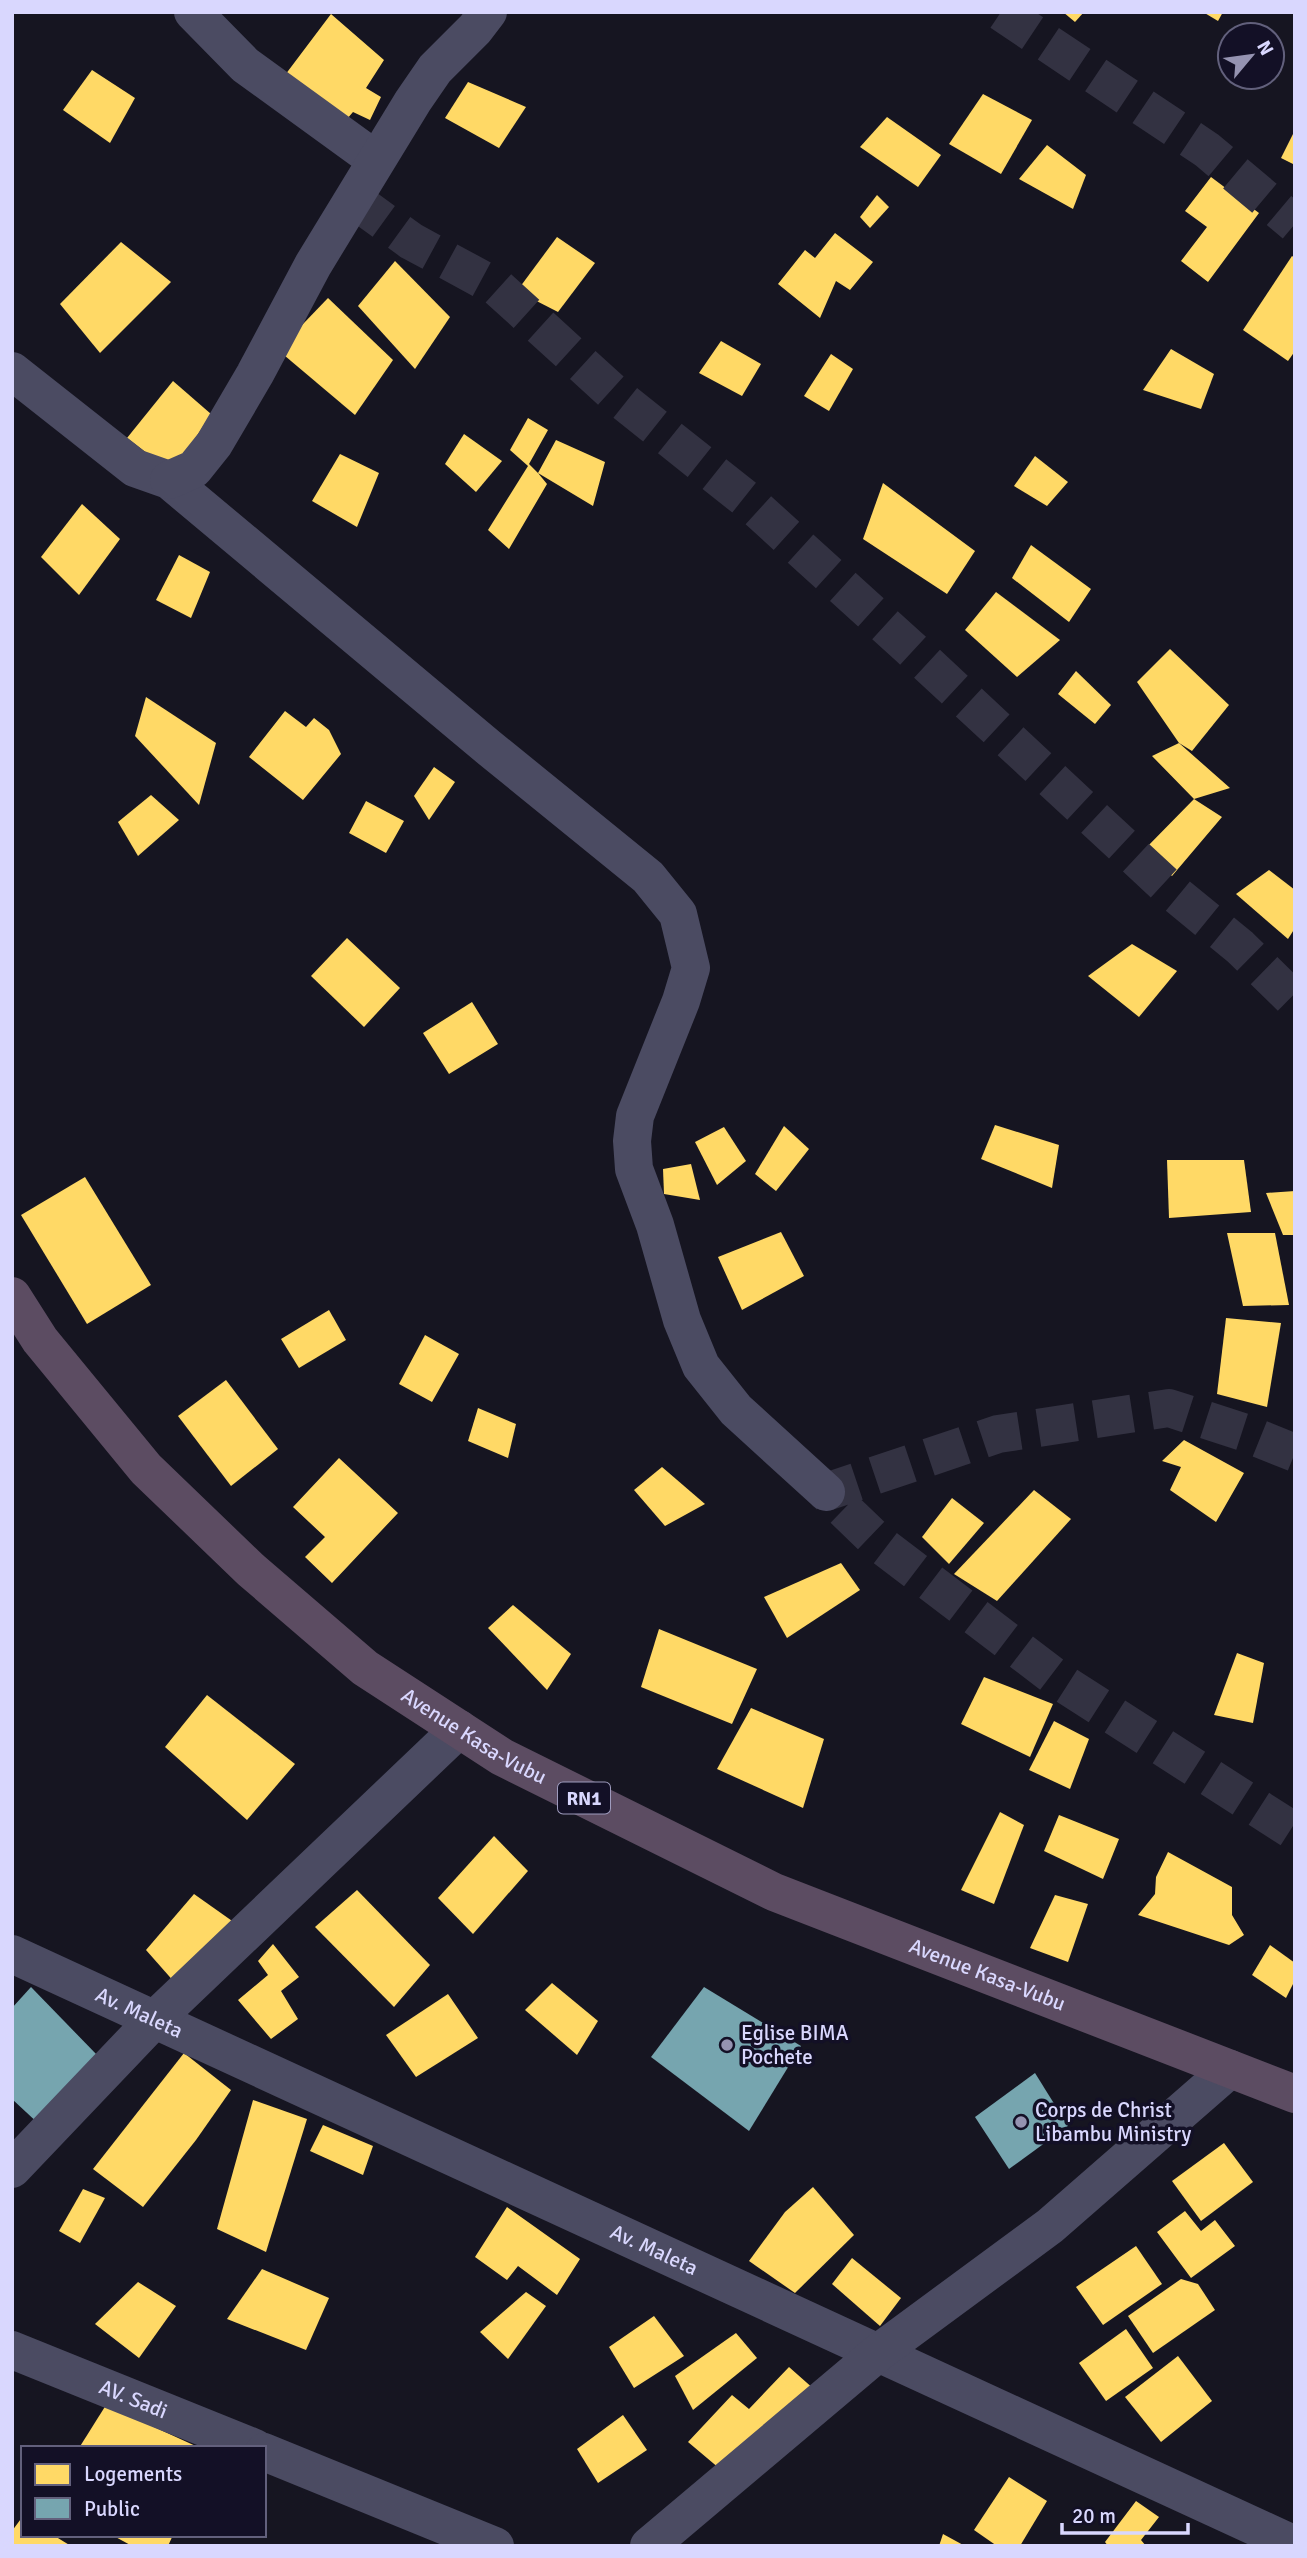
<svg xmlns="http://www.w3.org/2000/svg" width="1307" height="2558" viewBox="0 0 1307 2558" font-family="Signika,sans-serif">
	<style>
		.homes { fill: #ffd966 }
		.public { fill: #76a5af }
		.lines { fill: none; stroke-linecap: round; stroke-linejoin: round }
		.minor-tunnel { stroke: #333242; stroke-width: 38; stroke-dasharray: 38 19; stroke-linecap: butt }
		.minor { stroke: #4b4b62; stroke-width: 38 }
		.highway { stroke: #5c4c62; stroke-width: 38 }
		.poi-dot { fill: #9593b1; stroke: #131026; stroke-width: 2.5 }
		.labels { text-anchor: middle; stroke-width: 7; stroke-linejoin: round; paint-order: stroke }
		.shield { fill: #131026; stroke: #9e9bbd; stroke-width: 2 }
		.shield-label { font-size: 19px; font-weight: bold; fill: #d9d7fe }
		.street-label { font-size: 21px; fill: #d9d7fe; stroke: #131026 }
		.poi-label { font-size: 21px; fill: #d9d7fe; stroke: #131026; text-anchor: start }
	</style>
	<rect width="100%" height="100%" fill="#161521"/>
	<g class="homes">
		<polygon points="1063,12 1084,12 1075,22"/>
		<polygon points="1203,12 1223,12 1218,21"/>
		<polygon points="331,14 384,60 366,88 381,97 370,120 353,112 340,127 276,87"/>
		<polygon points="92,70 135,98 110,143 63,110"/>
		<polygon points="468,82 526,107 499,148 445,118"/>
		<polygon points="983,94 1032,120 1001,174 949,144"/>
		<polygon points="887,117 941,155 918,187 860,147"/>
		<polygon points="1295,130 1295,165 1281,158"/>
		<polygon points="1047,145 1086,175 1073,209 1019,179"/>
		<polygon points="1211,177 1259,213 1208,282 1181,261 1207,227 1185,211"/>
		<polygon points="877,195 889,207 870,228 860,217"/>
		<polygon points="835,233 873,262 850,290 836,281 820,318 778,284 805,250 815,258"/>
		<polygon points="557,237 595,263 558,312 517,291"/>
		<polygon points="121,242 171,282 100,353 60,304"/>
		<polygon points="1292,256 1295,258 1295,351 1288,361 1243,330"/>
		<polygon points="395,261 450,317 415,369 358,306"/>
		<polygon points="328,298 393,360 355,415 278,350"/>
		<polygon points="721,341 761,364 742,396 699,373"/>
		<polygon points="1171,349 1214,374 1201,409 1143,390"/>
		<polygon points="831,354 853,369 829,411 804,396"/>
		<polygon points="173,381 211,414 173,473 127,438"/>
		<polygon points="528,418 548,430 529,464 538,473 556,440 605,462 593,506 538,473 547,484 509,549 488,530 528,466 510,450"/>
		<polygon points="464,434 502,461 476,492 445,464"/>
		<polygon points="340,454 379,473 357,527 312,501"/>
		<polygon points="1035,456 1068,482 1047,506 1014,486"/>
		<polygon points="883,483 975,551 947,594 863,539"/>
		<polygon points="82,504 120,539 79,595 41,557"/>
		<polygon points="1031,545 1091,589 1069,622 1012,578"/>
		<polygon points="179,555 210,572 191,618 156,600"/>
		<polygon points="996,592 1060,640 1017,677 965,630"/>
		<polygon points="1170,649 1229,705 1192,751 1179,743 1137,682"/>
		<polygon points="1076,671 1111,705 1095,724 1058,694"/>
		<polygon points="146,697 216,743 199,805 135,736"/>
		<polygon points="285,711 306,727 314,718 329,730 341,754 303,800 249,757"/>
		<polygon points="1179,743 1230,788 1194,799 1222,817 1172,876 1143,851 1194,799 1152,756"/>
		<polygon points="434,767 455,782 429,820 414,796"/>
		<polygon points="151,795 179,820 138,856 118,822"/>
		<polygon points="366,801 404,821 386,853 349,833"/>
		<polygon points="1269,870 1295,890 1295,928 1288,939 1236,894"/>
		<polygon points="347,938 400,988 364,1027 311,976"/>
		<polygon points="1132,944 1177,971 1139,1017 1088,976"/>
		<polygon points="472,1002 498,1044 449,1074 423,1033"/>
		<polygon points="995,1125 1059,1145 1052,1188 981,1159"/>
		<polygon points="784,1126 809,1149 776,1191 755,1174"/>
		<polygon points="724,1127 746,1161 717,1185 695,1142"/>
		<polygon points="1167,1160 1244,1160 1251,1212 1169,1218"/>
		<polygon points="691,1164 700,1200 664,1194 663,1169"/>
		<polygon points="85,1177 151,1285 87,1324 21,1215"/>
		<polygon points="1295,1191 1295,1235 1283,1235 1266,1193"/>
		<polygon points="781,1232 804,1276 742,1310 718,1257"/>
		<polygon points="1227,1233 1275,1233 1289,1305 1243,1306"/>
		<polygon points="329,1310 346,1340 299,1368 281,1339"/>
		<polygon points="1226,1318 1281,1323 1267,1407 1217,1394"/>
		<polygon points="425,1335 459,1354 432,1402 399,1384"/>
		<polygon points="226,1380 278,1449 231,1486 178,1416"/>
		<polygon points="478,1408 516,1424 508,1458 468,1441"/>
		<polygon points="1184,1440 1244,1473 1216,1522 1170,1490 1181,1467 1162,1461"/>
		<polygon points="339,1458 398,1513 332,1583 305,1557 325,1537 293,1507"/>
		<polygon points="662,1467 705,1504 665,1526 634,1490"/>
		<polygon points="1034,1490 1071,1519 997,1601 954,1574"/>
		<polygon points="952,1498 984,1523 949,1564 922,1537"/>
		<polygon points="841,1563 860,1590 787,1638 764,1597"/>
		<polygon points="513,1605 571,1654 547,1690 488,1628"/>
		<polygon points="659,1629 757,1669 732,1724 641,1687"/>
		<polygon points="1237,1653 1264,1663 1253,1723 1214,1715"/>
		<polygon points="984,1677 1053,1704 1030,1757 961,1724"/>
		<polygon points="207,1695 295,1764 247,1820 165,1747"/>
		<polygon points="751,1708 824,1739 803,1808 717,1769"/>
		<polygon points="1054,1721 1089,1739 1070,1789 1029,1770"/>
		<polygon points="1000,1812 1024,1825 994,1904 961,1890"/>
		<polygon points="1059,1815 1119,1839 1103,1879 1044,1851"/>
		<polygon points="494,1836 528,1871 473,1934 438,1898"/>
		<polygon points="1168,1852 1232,1887 1232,1915 1244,1935 1229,1945 1138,1915 1155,1894 1156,1877"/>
		<polygon points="357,1890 430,1965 394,2007 315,1927"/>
		<polygon points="194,1894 235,1923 176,1984 146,1950"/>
		<polygon points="1055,1895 1088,1904 1068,1962 1030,1948"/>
		<polygon points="273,1944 299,1977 281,1991 298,2019 271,2039 238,2000 268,1975 258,1961"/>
		<polygon points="1270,1945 1295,1963 1295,1980 1286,1998 1252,1975"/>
		<polygon points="552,1983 598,2021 577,2055 525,2010"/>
		<polygon points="448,1994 478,2038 416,2077 386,2035"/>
		<polygon points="184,2053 231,2090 196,2140 143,2207 93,2169"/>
		<polygon points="253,2100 307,2119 266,2252 217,2229"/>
		<polygon points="323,2125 373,2146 363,2175 310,2151"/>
		<polygon points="1224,2143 1253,2182 1201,2221 1172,2181"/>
		<polygon points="813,2187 854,2235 795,2293 749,2261 785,2212"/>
		<polygon points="83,2189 105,2198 80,2243 59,2231"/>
		<polygon points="507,2207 580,2259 557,2295 518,2266 507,2280 475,2257"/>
		<polygon points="1185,2211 1201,2231 1215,2220 1235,2246 1191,2278 1157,2232"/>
		<polygon points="1136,2246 1162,2284 1103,2325 1076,2287"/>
		<polygon points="852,2258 901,2298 880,2326 832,2284"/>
		<polygon points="262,2269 329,2298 306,2350 227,2319"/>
		<polygon points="1181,2279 1198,2284 1215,2310 1153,2353 1128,2316"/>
		<polygon points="138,2282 176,2306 139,2358 95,2324"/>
		<polygon points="526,2292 546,2306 508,2359 480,2332"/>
		<polygon points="654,2316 684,2356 634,2388 609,2347"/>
		<polygon points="1126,2329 1153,2368 1106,2401 1079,2363"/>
		<polygon points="736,2333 757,2358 693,2410 675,2376"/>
		<polygon points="1178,2356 1212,2401 1161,2442 1125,2397"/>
		<polygon points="789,2367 815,2390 726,2474 688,2442 732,2395 749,2409"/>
		<polygon points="106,2405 200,2448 79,2448"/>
		<polygon points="623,2415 647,2450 598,2483 577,2449"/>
		<polygon points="1009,2477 1047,2501 1020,2546 997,2546 974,2530"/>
		<polygon points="1136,2501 1159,2517 1141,2540 1146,2546 1108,2546 1105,2542"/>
		<polygon points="23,2516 23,2535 53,2535 71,2546 12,2546 12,2531"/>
		<polygon points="943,2534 965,2546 939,2546"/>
		<polygon points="112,2535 173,2535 168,2546 132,2546"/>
	</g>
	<g class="public">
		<polygon points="31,1987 98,2056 41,2126 12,2099 12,2008"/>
		<polygon points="704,1987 801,2046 749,2131 651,2057"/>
		<polygon points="1035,2073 1068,2126 1009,2169 975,2117"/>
	</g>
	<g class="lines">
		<g class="minor-tunnel">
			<polyline points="1001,12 1207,150 1295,224"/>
			<polyline points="353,199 411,241 498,288 619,398 747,500 909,647 1174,893 1240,947 1295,1001"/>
			<polyline points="1295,1453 1243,1432 1169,1408 998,1434 826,1492 880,1544 1064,1684 1295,1832"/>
		</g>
		<g class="minor">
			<polyline points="193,12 245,65 376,160"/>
			<polyline points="12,371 135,468 169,480 488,747 648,877 678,914 691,968 681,1001 635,1116 632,1141 634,1169 655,1225 682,1320 701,1366 736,1410 826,1492"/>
			<polyline points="169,480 194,469 214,444 255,374 313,265 413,101 435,69 475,29 488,12"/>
			<path id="s1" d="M12,1954L1295,2545"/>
			<polyline points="12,2169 153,2021 459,1729"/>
			<path id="s2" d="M12,2350L255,2448"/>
			<polyline points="264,2452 495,2546"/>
			<polyline points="649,2546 879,2352 1050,2226 1230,2069"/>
		</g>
		<path class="highway" id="s3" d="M12,1296L40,1340L146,1469L251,1570L365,1668L502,1757L774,1892L1295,2094"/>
	</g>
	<g class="poi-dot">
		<circle cx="727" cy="2045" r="7"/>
		<circle cx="1021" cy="2122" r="7"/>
	</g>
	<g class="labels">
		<rect class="shield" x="558" y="1782.5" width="52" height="31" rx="5"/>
		<g class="shield-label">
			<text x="584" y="1805">RN1</text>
		</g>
		<g class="street-label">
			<text dy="7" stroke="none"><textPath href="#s3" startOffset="644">Avenue Kasa-Vubu</textPath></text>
			<text dy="7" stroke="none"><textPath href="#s3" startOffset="1211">Avenue Kasa-Vubu</textPath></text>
			<text dy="7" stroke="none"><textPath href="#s1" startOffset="140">Av. Maleta</textPath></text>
			<text dy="7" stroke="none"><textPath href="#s1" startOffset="707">Av. Maleta</textPath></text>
			<text dy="7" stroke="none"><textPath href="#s2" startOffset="131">AV. Sadi</textPath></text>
		</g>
		<g class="poi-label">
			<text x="741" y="2040">Eglise BIMA<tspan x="741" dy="24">Pochete</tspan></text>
			<text x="1035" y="2117">Corps de Christ<tspan x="1035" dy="24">Libambu Ministry</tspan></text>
		</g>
	</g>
	<rect width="1307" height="2558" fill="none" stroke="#d9d7fe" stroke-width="28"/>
	<rect x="21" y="2446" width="245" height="91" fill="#131026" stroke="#62607c" stroke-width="2"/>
	<rect x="35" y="2464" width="35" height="21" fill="#ffd966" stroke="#62607c" stroke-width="2"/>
	<text x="84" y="2481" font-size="21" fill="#d9d7fe">Logements</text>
	<rect x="35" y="2498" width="35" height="21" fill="#76a5af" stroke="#62607c" stroke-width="2"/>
	<text x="84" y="2516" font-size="21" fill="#d9d7fe">Public</text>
	<g transform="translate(1251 56) rotate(61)"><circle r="33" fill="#131026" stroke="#62607c" stroke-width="2"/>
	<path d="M0-5L12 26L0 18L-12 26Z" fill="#9593b1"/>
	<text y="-10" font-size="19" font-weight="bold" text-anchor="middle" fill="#d9d7fe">N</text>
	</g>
	<path d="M1062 2523v10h126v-10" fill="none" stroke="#d9d7fe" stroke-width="3.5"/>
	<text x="1072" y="2523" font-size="21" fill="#d9d7fe" stroke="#131026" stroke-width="5" paint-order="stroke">20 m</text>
</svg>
